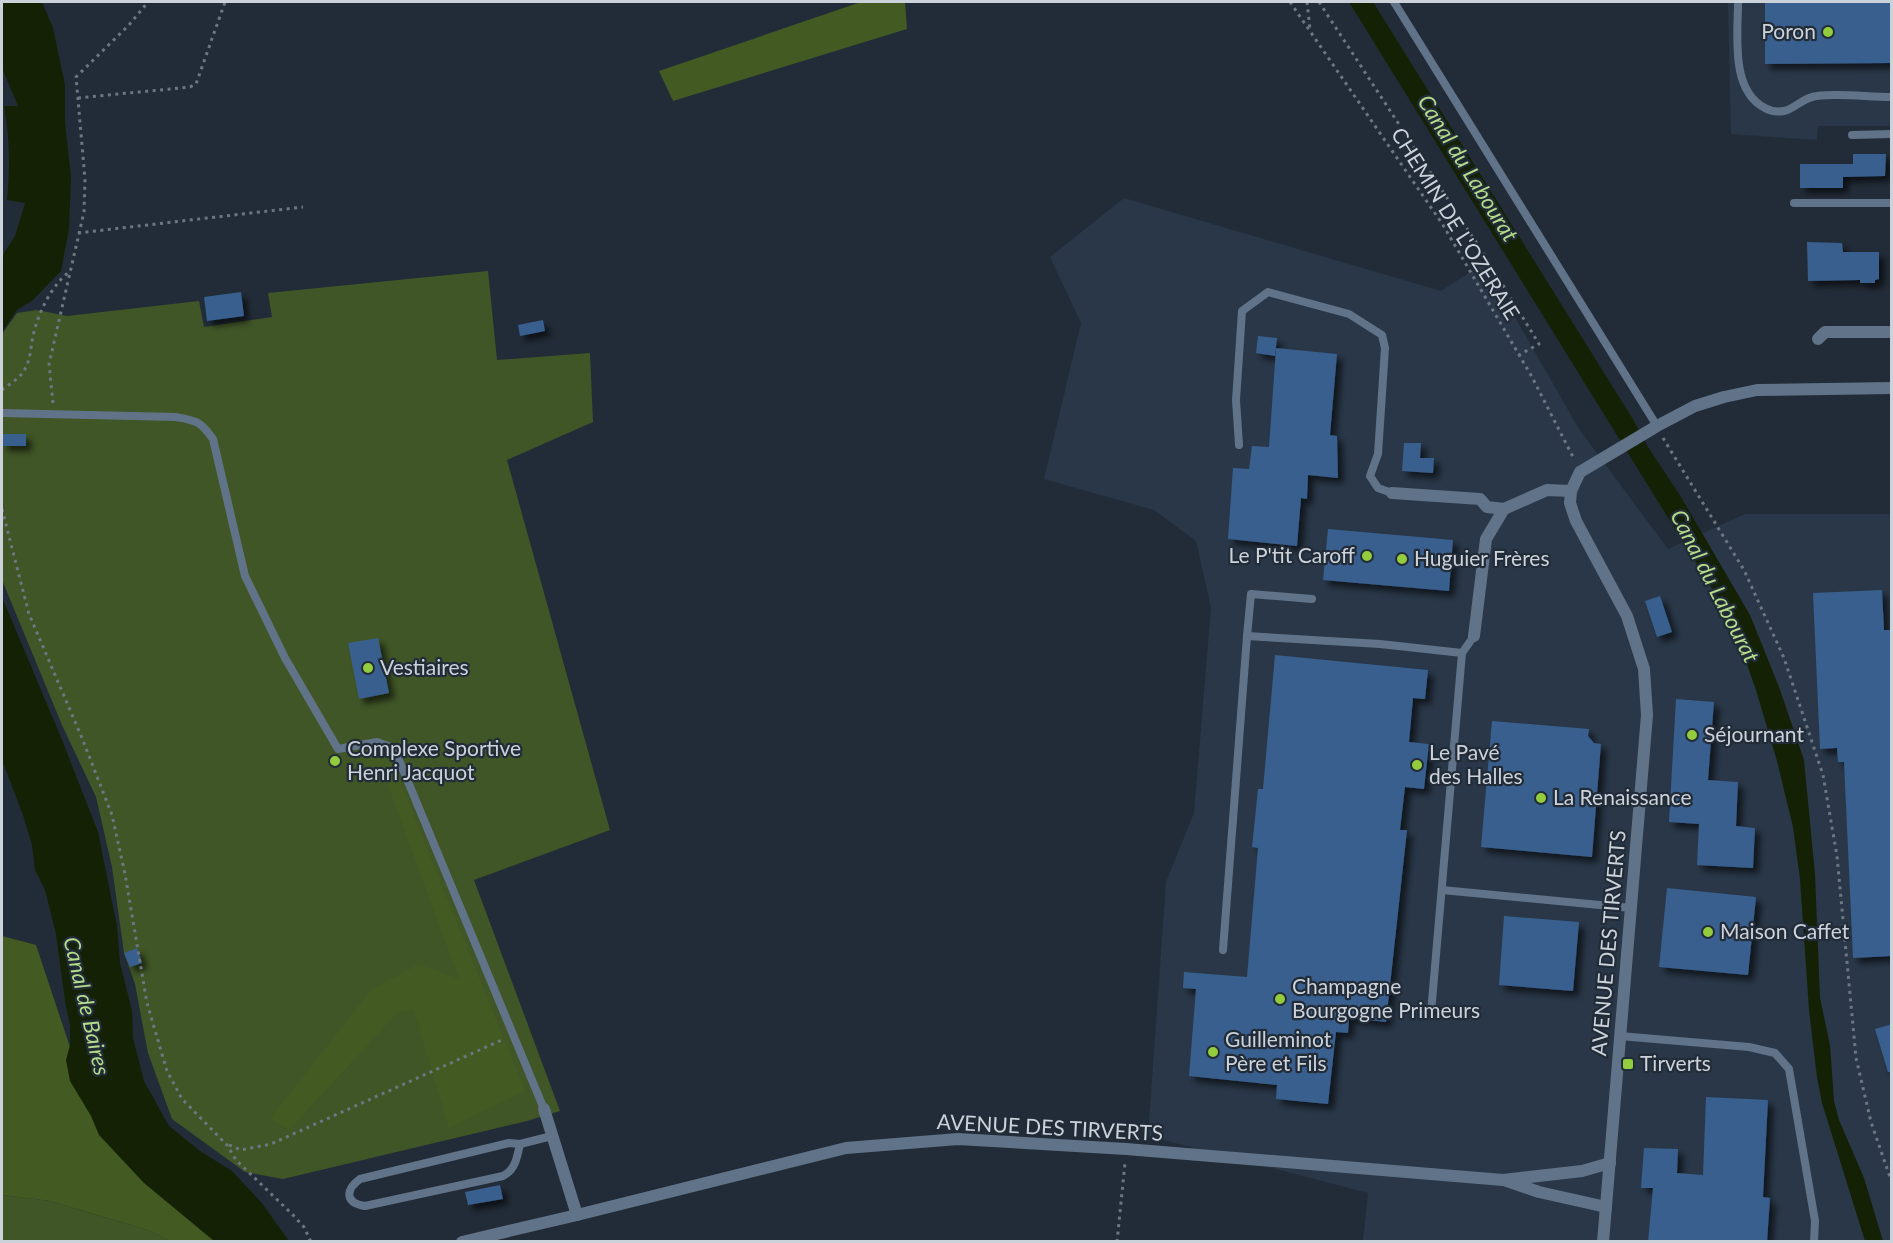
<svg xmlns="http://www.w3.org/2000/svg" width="1893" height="1243" viewBox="0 0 1893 1243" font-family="Lato,sans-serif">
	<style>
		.built { fill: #293748 }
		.green { fill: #405626 }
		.forest { fill: #435b23 }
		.water { fill: #142104 }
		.building { fill: #385f8d; filter: url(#shadow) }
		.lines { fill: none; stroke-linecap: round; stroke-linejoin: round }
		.path { stroke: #6e7781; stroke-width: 3; stroke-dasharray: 3 4.5; stroke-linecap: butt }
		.service { stroke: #617388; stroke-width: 8 }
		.minor { stroke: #617388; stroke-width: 12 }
		.poi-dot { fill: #93cd3e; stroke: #222c38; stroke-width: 2 }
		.labels { text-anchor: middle; stroke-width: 4.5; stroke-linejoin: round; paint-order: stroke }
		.poi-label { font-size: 21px; fill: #cbd2da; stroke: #222c38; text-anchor: start }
		.street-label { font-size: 21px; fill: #cbd2da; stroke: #222c38 }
		.water-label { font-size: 22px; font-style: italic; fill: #b4db88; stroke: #222c38 }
	</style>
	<defs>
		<filter id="shadow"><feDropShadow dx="5.5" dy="5.5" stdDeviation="3" flood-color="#0009"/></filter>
	</defs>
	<rect width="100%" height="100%" fill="#222c38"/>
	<g class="built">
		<polygon points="1728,2 1891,2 1891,126 1818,126 1817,140 1731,134"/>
		<polygon points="1124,198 1441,291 1484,263 1579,429 1668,549 1745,514 1891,514 1891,1241 1363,1241 1368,1193 1148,1136 1166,882 1194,813 1211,608 1196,541 1154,510 1044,479 1081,323 1050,257"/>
	</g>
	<g class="green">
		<polygon points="488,271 497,360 590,353 593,422 507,460 610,830 474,880 560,1111 527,1121 283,1179 245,1172 172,1119 148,1053 135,984 124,953 112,867 96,797 62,725 2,580 2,334 17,313 37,310 67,316 199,301 204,327 272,317 268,293"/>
		<polygon points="2,1195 50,1201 151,1231 170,1241 2,1242"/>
	</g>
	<g class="forest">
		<polygon points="861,2 905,2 907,29 673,101 659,71"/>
		<polygon points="365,754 390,757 525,1091 449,1128 414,1010 398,1012 289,1130 270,1119 371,990 419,964 459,979 382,769 355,764"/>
		<polygon points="2,936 36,945 93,1116 246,1241 170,1241 151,1231 50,1201 2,1195"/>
	</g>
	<g class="water">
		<path d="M2,2H42L53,28L65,85V123L71,177L69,229L61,271L33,300L17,310L2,332V262L4,253L15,236L25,203L7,200C10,168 10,138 4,106H18L2,68Z"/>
		<polygon points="1349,2 1373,2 1634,421 1648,447 1681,497 1750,615 1779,687 1804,760 1815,874 1820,998 1830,1045 1834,1101 1839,1120 1864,1178 1883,1241 1865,1241 1822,1103 1817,1077 1809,1010 1800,879 1793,827 1777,761 1756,690 1744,656 1717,597"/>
		<polygon points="2,597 62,740 98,832 117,926 120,963 132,1011 133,1038 144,1081 169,1126 200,1151 232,1171 261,1202 289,1241 214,1241 144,1183 99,1135 91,1116 70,1081 66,1060 70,1045 70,1025 65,1001 56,934 45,890 35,870 32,845 23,815 2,760"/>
	</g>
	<g class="building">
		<polygon points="1765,2 1892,2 1892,63 1765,64"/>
		<polygon points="1853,154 1886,154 1885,176 1843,177 1843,188 1800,188 1800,164 1853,164"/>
		<polygon points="1807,242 1842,243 1843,252 1879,252 1879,279 1875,280 1875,283 1860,283 1860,280 1808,281"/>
		<polygon points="241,292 244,316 207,321 204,297"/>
		<polygon points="543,320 545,331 520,336 518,325"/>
		<polygon points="1258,336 1277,338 1275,356 1256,353"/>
		<polygon points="1276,348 1337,354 1330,435 1337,436 1338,478 1308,475 1307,499 1301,498 1297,546 1228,539 1233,468 1249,469 1252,446 1269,447"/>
		<rect x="2" y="434" width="24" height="12"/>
		<polygon points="1404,443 1421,443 1420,458 1434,458 1433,473 1402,471"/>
		<polygon points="1328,529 1453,540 1449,591 1323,580"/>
		<polygon points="1882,590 1884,630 1892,630 1892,956 1853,958 1844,762 1838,762 1837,748 1820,749 1813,593"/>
		<polygon points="1660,596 1672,632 1657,637 1645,601"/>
		<polygon points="378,638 389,693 359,699 348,643"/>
		<polygon points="1275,655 1428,670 1425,699 1413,698 1409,742 1429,744 1424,789 1405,787 1400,830 1407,830 1386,1022 1349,1018 1348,1033 1336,1032 1328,1104 1276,1099 1277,1085 1189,1076 1196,989 1183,988 1184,972 1247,977 1258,848 1252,847 1258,789 1263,789"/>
		<polygon points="1676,699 1714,702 1708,780 1738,782 1736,826 1755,828 1753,868 1697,865 1699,824 1669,822"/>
		<polygon points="1492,721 1589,729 1588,736 1594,743 1601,744 1592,857 1481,847"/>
		<polygon points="1667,888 1756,897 1748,975 1659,967"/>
		<polygon points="1504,916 1579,922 1573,991 1499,985"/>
		<polygon points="137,948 142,963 130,967 124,953"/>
		<polygon points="1892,1024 1892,1072 1888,1072 1875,1029"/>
		<polygon points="1706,1097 1768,1100 1763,1197 1770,1198 1767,1242 1648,1242 1653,1188 1641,1188 1644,1148 1678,1149 1677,1173 1703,1175"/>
		<polygon points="500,1185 503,1199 468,1205 465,1192"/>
	</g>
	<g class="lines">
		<g class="path">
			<polyline points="1290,2 1443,225 1532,377 1574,459"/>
			<polyline points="1307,2 1310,29"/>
			<polyline points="1319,2 1487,259 1539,344 1519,355"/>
			<polyline points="78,98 190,87 196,84 225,2"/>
			<polyline points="78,233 303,207"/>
			<path d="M2,390C8,385 19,379 23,372C32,359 30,346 34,332C39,311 53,284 69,272"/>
			<polyline points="53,403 49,364 84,212 85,179 76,77 129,25 148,2"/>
			<polyline points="1663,438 1744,570 1784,658 1823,775 1837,856 1856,1058 1871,1122 1892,1183"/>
			<polyline points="2,509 29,614 82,738 112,815 125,874 147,1003 167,1071 182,1099 227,1145 236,1160 292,1214 304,1227 311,1242"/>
			<polyline points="229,1145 241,1150 271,1144 504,1039"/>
			<polyline points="1117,1242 1125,1163"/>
		</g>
		<g class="service">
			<polyline points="1394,2 1657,426"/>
			<path d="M1738,2C1738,35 1730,90 1765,108C1770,111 1778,112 1784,111C1795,109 1803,97 1817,96C1841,93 1867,97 1892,97"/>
			<polyline points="1852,135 1892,134"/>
			<polyline points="1794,203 1892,203"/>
			<path d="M2,413L176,417C197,421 200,421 213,439L245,576L285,658L338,749L377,742L394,748L544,1109"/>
			<polyline points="1239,445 1236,400 1242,311 1268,292 1349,314 1382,335 1385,348 1378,454 1370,476 1378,488 1392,493"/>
			<polyline points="1247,636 1251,594 1312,599"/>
			<polyline points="1442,890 1631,908"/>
			<polyline points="1223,950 1247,636 1380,644 1462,653"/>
			<polyline points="1431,1013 1462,653 1474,636"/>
			<polyline points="1620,1036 1749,1047 1775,1053 1789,1069 1815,1221 1814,1242"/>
			<path d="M520,1144C517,1157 516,1169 503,1176L365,1206C345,1203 345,1190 360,1179L509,1143L520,1144L552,1136"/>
		</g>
		<g class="minor">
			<polyline points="1818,339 1825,332 1892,332"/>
			<polyline points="1392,493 1480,499 1487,507 1504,509 1547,490 1571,491"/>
			<polyline points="1474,636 1486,539 1504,509"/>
			<polyline points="544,1109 577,1215"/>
			<polyline points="1507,1181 1539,1192 1606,1207"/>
			<polyline points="462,1242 577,1215 846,1148 958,1139 1126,1149 1503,1180 1582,1171 1610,1163"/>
			<polyline points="1603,1242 1647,715 1644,669 1627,616 1576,521 1570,503 1571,491 1580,472 1657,426 1695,406 1724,397 1757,390 1892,388"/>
		</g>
	</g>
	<g class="poi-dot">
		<circle cx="1828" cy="32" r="6"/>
		<circle cx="1367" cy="556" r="6"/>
		<circle cx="1402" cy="559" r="6"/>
		<circle cx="368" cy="668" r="6"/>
		<circle cx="1692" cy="735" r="6"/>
		<circle cx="335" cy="761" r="6"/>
		<circle cx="1417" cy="765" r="6"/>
		<circle cx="1541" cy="798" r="6"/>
		<circle cx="1708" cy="932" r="6"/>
		<circle cx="1280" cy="999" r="6"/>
		<circle cx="1213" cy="1052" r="6"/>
		<rect x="1622" y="1058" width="12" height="12" rx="3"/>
	</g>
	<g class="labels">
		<g class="poi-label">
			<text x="1816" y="39" text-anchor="end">Poron</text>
			<text x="1355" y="563" text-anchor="end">Le P'tit Caroff</text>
			<text x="1414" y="566">Huguier Frères</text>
			<text x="380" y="675">Vestiaires</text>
			<text x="1704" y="742">Séjournant</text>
			<text x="347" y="756">Complexe Sportive<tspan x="347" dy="24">Henri Jacquot</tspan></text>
			<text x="1429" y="760">Le Pavé<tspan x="1429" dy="24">des Halles</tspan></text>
			<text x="1553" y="805">La Renaissance</text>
			<text x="1720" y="939">Maison Caffet</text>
			<text x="1292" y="994">Champagne<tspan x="1292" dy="24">Bourgogne Primeurs</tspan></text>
			<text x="1225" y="1047">Guilleminot<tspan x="1225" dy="24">Père et Fils</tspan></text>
			<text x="1640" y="1071">Tirverts</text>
		</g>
		<g class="street-label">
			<text transform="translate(1455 224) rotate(58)" y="7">CHEMIN DE L'OZERAIE</text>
			<text transform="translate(1609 943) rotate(-85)" y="7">AVENUE DES TIRVERTS</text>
			<text transform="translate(1050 1128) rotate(3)" y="7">AVENUE DES TIRVERTS</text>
		</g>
		<g class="water-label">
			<text transform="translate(1468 168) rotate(58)" y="8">Canal du Labourat</text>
			<text transform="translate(1715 586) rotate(63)" y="8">Canal du Labourat</text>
			<text transform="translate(87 1006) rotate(77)" y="8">Canal de Baires</text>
		</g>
	</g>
	<rect width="1893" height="1243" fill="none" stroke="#cbd2da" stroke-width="6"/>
</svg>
